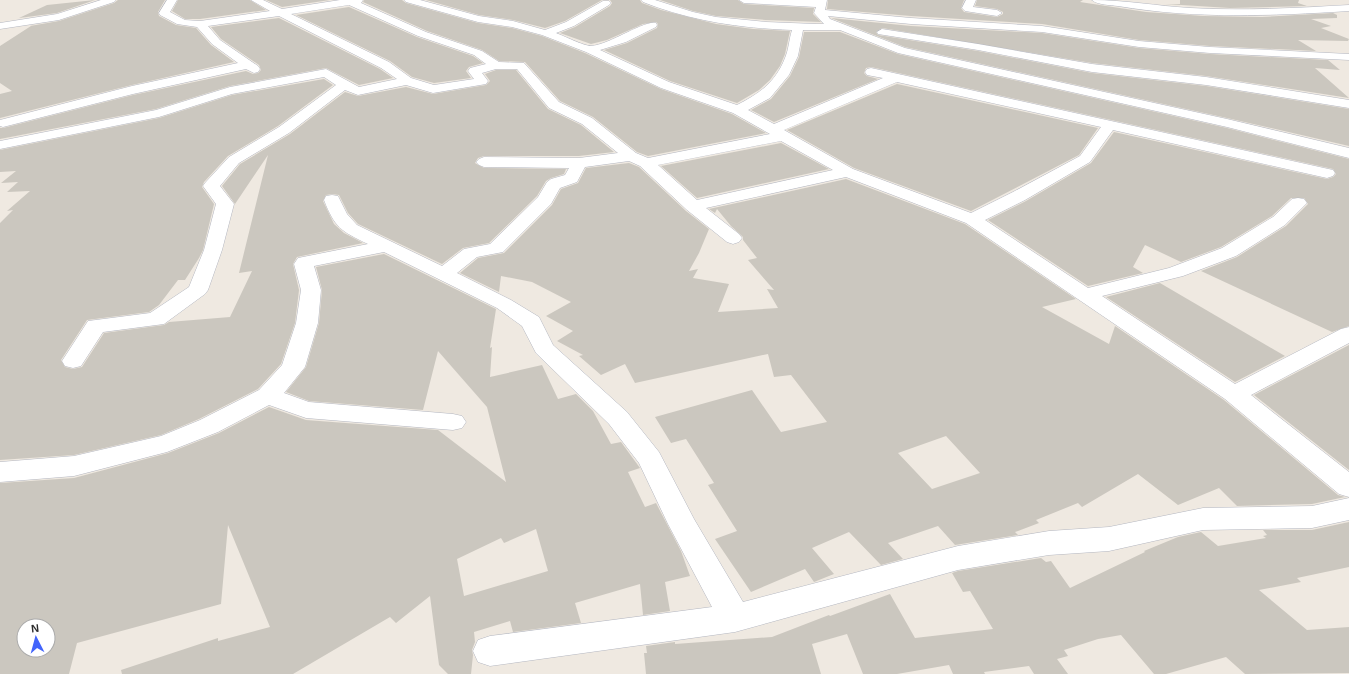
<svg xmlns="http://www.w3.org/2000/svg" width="1349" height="674" viewBox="0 0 1349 674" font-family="Helvetica,sans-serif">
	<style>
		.building { fill: #cbc7bf; fill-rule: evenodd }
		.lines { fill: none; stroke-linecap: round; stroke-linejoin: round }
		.street-casing { stroke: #b4b7c1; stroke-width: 1 }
		.street { fill: #fff; fill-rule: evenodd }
	</style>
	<rect width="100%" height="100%" fill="#efe9e1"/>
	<g class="building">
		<polygon points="95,0 57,13 19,18 47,5"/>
		<polygon points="118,0 165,0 158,12 159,16 176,25 196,28 211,45 234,62 132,85 0,118 0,94 12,91 0,83 0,46 31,26 30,26 59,21 114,3"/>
		<polygon points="178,0 250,0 266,10 200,19 185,19 172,11"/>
		<polygon points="266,0 330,0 282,7"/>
		<polygon points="364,0 402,0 406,3 478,23 512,28 542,36 585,53 661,89 732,114 766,133 648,156 637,152 593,117 560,101 525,62 499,61 482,50 427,31 363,2"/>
		<polygon points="426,0 602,0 565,21 545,28 513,20 479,15"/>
		<polygon points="610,0 640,0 642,3 661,10 716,24 753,29 790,31 785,54 780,66 770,80 759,90 737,103 670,81 604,50 627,43 657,28 658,24 656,22 643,24 607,40 591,44 560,33 575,27 610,6 612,3"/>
		<polygon points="660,0 738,0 744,4 814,8 813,14 821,22 766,20 716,16 693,11"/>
		<polygon points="828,0 964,0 961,8 964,12 997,17 1003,14 1003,12 997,9 975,6 977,0 1083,0 1080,2 1146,12 1204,16 1262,17 1333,13 1337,15 1337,18 1311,19 1331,26 1321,28 1349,39 1348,41 1298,40 1316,51 1210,46 1139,40 1042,24 911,16 827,9"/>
		<polygon points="1180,0 1299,0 1298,3 1307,6 1230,8 1165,4 1180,4"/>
		<polygon points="349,7 417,37 473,56 483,63 469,67 466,71 471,78 434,83 412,77 390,61 296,15"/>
		<polygon points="279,18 380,69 393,78 359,85 326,68 230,86 156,109 0,139 0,128 3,128 133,95 246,71 253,74 258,73 261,70 259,65 221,39 211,27"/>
		<polygon points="831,18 911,26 1042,33 1139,48 1210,54 1328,60 1340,70 1315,68 1349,98 1206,76 1092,63 882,28 876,32 878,35 978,51 1092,73 1206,86 1349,109 1349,146 1227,118 905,47"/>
		<polygon points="804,32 840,32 898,54 1227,128 1349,159 1349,326 1332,332 1201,271 1237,257 1286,226 1308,204 1304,198 1291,198 1272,216 1221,247 1181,262 1145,245 1133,267 1143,273 1088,286 988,220 1026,201 1091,163 1114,132 1327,179 1333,177 1336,174 1333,169 871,67 866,68 864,73 867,76 878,79 774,122 751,110 771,99 790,76 799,57"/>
		<polygon points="496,70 516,70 548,109 581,125 614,152 579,156 484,156 478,158 475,163 484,168 566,169 564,174 551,178 546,181 537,196 489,243 463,248 442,264 358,224 348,213 339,195 332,194 326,195 323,201 334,224 344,233 363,243 297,257 293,264 299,290 295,323 281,364 258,389 199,419 161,435 74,455 0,460 0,223 13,210 7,211 30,191 7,192 18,182 1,183 16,171 0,172 0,150 159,118 232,95 324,79 333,85 278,126 228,156 204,182 202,187 214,204 203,250 199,258 185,280 178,280 159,305 149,312 87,320 61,360 65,367 73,369 82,367 104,333 164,325 169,322 230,317 252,271 239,273 268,155 235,204 222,186 240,164 290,134 345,92 358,96 406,87 433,94 486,85 490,81 485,74"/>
		<polygon points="897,84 1098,128 1079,155 971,211 854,168 787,130"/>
		<polygon points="781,143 829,169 697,198 661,166"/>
		<path d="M629,163L639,167L686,211L709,229L699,253L689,271L698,269L693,278L729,284L718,312L778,308L767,289L774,290L748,260L757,258L743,240V237L731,226L717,209L715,213L709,209L846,179L965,224L1076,299L1042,307L1109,344L1115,326L1224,400L1338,495L1345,497L1312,504L1237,506L1219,488L1178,505L1138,474L1082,507L1078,503L1036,520L1039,523L1015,532L1018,535L955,545L938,526L888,543L903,559L881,565L849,532L812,548L834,574L814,582L805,569L751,592L715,539L737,531L708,485L714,483L686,439L671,443L655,417L752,390L781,432L827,422L791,375L774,377L768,354L635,383L625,364L601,375L579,356L583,355L557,341L573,331L546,316L571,302L532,282L501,276L499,292L460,273L478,258L504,253L552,205L561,189L578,183L586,168ZM946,436L980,473L932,489L898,453Z"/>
		<path d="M384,254L496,309L490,348L492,347L490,377L542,365L558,399L576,394L593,411L611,444L621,442L640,468L628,472L645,507L656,503L681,551L690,576L665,582L670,611L643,615L640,584L575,603L581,623L513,632L510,621L474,632L475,642L472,650L473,655L471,674H448L439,665L430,596L396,623L390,617L293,674H122L121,670L218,638V641L270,627L228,525L221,604L77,643L69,674H0V483L74,478L168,453L219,433L269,407L306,420L438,430L506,482L487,407L438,351L423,410L309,401L286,392L306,367L319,323L322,290L316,267ZM536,529L548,571L464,596L457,559L501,538L504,543ZM24,626H48V650H24Z"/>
		<polygon points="1160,283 1285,356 1235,382 1106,297"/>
		<polygon points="1349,345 1349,470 1254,395"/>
		<polygon points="1349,522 1349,567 1297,578 1301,582 1259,590 1307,630 1349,627 1349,673 1245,674 1226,657 1166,674 1154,674 1121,635 1098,639 1064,650 1068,656 1057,659 1068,674 1034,674 1029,666 984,672 985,674 953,674 949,665 897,674 863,674 847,634 812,644 821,674 646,674 644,653 647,653 646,646 675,642 675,644 772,637 829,615 830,616 890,594 915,638 993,629 970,591 963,592 952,573 958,571 1041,558 1046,562 1051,561 1070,588 1145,552 1144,551 1178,537 1201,532 1218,546 1266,538 1263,536 1267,535 1263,530 1312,530"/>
	</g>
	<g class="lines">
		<g class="street-casing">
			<g id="street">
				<polygon points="101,0 116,0 114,2 59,20 0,29 0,23 57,14"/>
				<path d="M167,0H177L170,12L185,20L200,21L270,11L251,0H263L282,9L340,0H363L361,3L426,32L482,51L499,62L524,63L559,102L592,118L636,153L648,158L770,134L733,113L661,88L586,52L542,35L512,27L478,22L406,2L404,0H420L479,16L513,21L545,30L566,22L603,1H609L611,3L609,5L574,26L556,33C564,36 584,46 591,46C609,45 644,20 656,23L657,25L656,27L626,42L600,50L669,82L737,105C760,93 775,83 785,58C789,49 789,39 792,30C740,28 691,21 643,2L641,0H655L693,12L716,17L766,22L816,24H824L814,13L816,7L744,3L739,0H827L825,10L911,18L1042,26L1139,41L1210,47L1349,54V60L1210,53L1139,47L1042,32L911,24L828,16L830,19L905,48L1227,119L1349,148V158L1227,127L898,53L840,30H803L798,56L789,75L770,98L748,110L774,124L883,78L867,75L865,72L867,69L871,68L1333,170L1335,173L1333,176L1327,178L1113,130L1090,162L1025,200L985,220L1088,288L1169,268L1222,248L1273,217L1292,199L1298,198L1304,199L1307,203L1285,225L1236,256L1183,276L1102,296L1235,384L1341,329L1349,327V343L1251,395L1349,472V497L1339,494L1225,399L966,223L846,177L706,208L739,234L742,238L739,242L733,244L727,242L687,210L640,166L629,161L585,167L577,182L560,188L551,204L503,252L477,257L457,273L511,300L539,317L553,345L627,412L659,452L694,519L743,602L958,546L1049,531L1109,527L1203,508L1312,506L1349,498V520L1312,528L1203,530L1109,551L1049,555L958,570L735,632L490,666L478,662L473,651L478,640L490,636L712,607L668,524L639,463L609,424L536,353L522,326L497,308L384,252L314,266L321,290L318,323L305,367L284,393L309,402L453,414L462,416L466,422L462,428L453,430L306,418L269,405L218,432L167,452L74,476L0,482V462L74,456L161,436L200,420L259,390L282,365L296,323L301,290L294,264L298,258L368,244C341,231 335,228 324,200L326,196L332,195L338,196L347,214L357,225L442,266L464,249L490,244L538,197L547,182L551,179L565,175L569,168L484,167L479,165L476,162L479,159L484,157L579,158L618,153L582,124L549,108L517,69H496L482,73L488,81L486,84L433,93L406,85L358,95L345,90L289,133L239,163L220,186L234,204L222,250L208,290L205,294L164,324L103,332L81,366L73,368L65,366L62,361L88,321L150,313L189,287L204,250L216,204L203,186L205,183L229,157L279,127L336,85L324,77L232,94L159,117L0,149V141L156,110L230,87L326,69L359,87L397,79L381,68L279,16L208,26L220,40L258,66L260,69L258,72L254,73L246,69L133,94L3,127L0,126V120L132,86L238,63L212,44L197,27L177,24L160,15L159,13ZM349,5L418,36L474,55L486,64L470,68L468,71L474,79L434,85L411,78L389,62L291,14ZM897,82L1101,127L1080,156L1013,192L971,213L853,169L784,130ZM781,141L833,170L697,200L658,165Z"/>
				<polygon points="966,0 976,0 973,7 997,10 1002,13 997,16 965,11 962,8"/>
				<path d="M1092,0C1125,0 1157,6 1190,8C1243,11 1296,8 1349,5V11C1272,16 1194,19 1118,6C1111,5 1097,5 1092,0Z"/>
				<polygon points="882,29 978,44 1092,64 1206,77 1349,100 1349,108 1206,85 1092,72 978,50 878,34 877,32"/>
			</g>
		</g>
		<use href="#street" class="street"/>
	</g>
	<g transform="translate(36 638) rotate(354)"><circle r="19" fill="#ffffff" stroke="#ababab"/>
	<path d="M0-3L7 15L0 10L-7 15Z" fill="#4264fb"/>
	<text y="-6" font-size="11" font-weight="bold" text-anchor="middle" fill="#2e2e2e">N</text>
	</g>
</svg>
